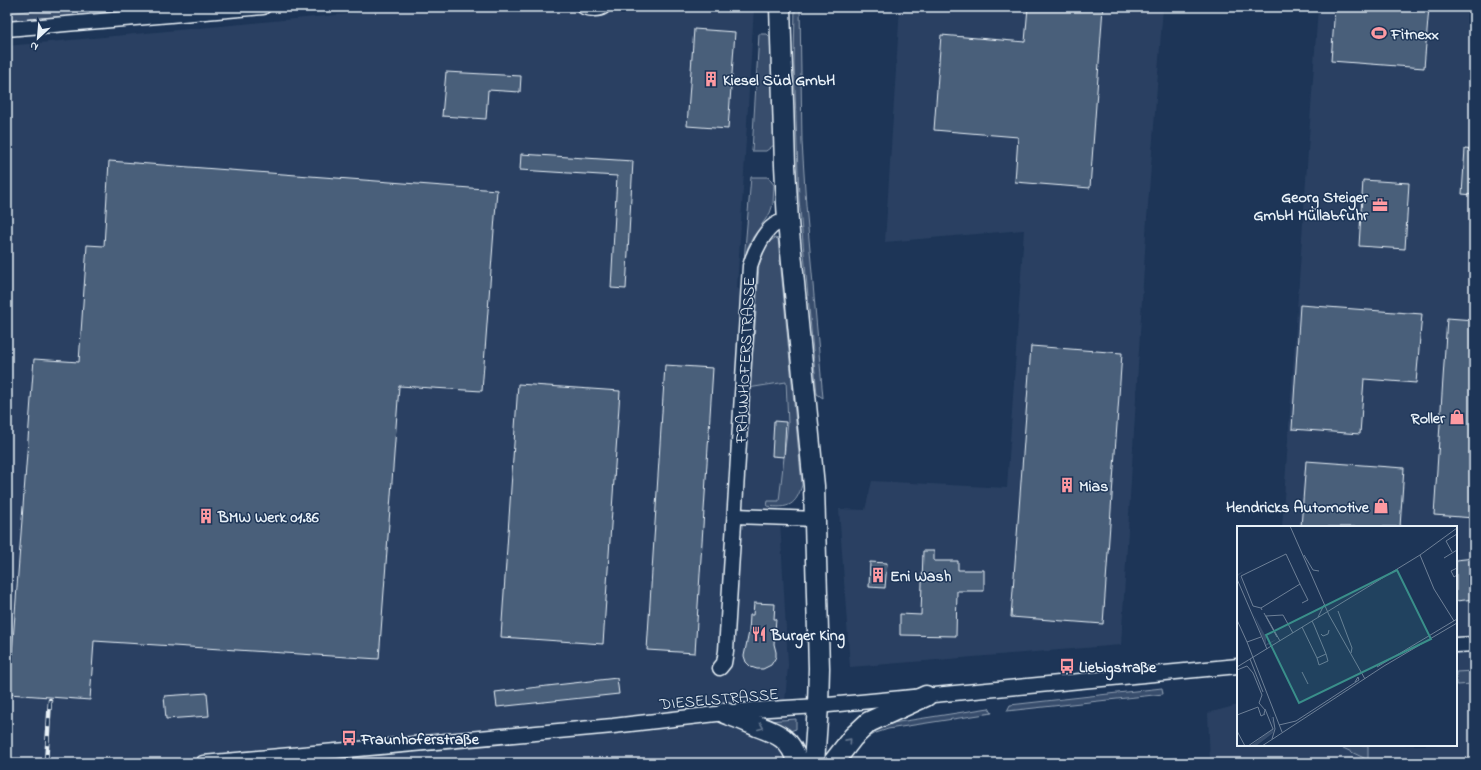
<svg xmlns="http://www.w3.org/2000/svg" width="1481" height="770" viewBox="0 0 1481 770" font-family="'Indie Flower',sans-serif">
	<style>
		.built { fill: #2a4162 }
		.green { fill: #374d6c; stroke: #909fb2 }
		.building { fill: #495e7a; stroke: #e8f1f8 }
		.lines { fill: none; stroke-linecap: round; stroke-linejoin: round }
		.minor-casing { stroke: #e8f1f8; stroke-width: 17 }
		.secondary-casing { stroke: #e8f1f8; stroke-width: 23 }
		.minor { stroke: #1d3557; stroke-width: 14 }
		.secondary { stroke: #1d3557; stroke-width: 20 }
		.rail-casing { stroke: #e8f1f8; stroke-width: 4.5 }
		.rail { stroke: #1d3557; stroke-width: 3; stroke-dasharray: 9; stroke-linecap: butt }
		.oneway { stroke: #64778f }
		.labels { text-anchor: middle; stroke-width: 3; stroke-linejoin: round; paint-order: stroke }
		.poi-label { font-size: 16px; font-weight: bold; fill: #e8f1f8; stroke: #1d3557; text-anchor: start }
		.street-label { font-size: 16px; fill: #e8f1f8; stroke: #1d3557 }
		.inset-road { fill: none; stroke: #6e8097; stroke-width: 1 }
		.view { fill: #3a8f8a; fill-opacity: 0.15; stroke: #3a8f8a; stroke-width: 2 }
		.inset-edge { fill: none; stroke: #e8f1f8; stroke-width: 2 }
	</style>
	<rect width="100%" height="100%" fill="#1d3557"/>
	<filter id="ink" filterUnits="userSpaceOnUse"><feTurbulence type="fractalNoise" baseFrequency=".025" numOctaves="2"/><feDisplacementMap in="SourceGraphic" scale="8" xChannelSelector="R" yChannelSelector="G"/><feConvolveMatrix kernelMatrix="1 2 1 2 8 2 1 2 1" color-interpolation-filters="sRGB"/></filter>
	<g filter="url(#ink)">
		<g class="built">
			<polygon points="423,7 754,7 737,288 777,309 788,423 779,502 788,665 780,763 7,763 7,46"/>
			<polygon points="900,7 1163,7 1147,218 1121,645 850,667 839,509 865,510 872,481 1007,488 1024,230 885,242"/>
			<polygon points="1318,7 1474,7 1474,763 1210,763 1208,713 1238,705 1238,745 1456,745 1456,527 1282,527"/>
		</g>
		<g class="green">
			<polygon points="71,7 176,7 7,21 7,13"/>
			<polygon points="795,7 800,7 802,142 806,205 823,398 817,394 799,199 794,64"/>
			<polygon points="759,34 767,34 771,38 774,145 766,151 752,151"/>
			<polygon points="751,177 768,177 774,185 773,204 770,213 753,237 748,247 744,261"/>
			<path d="M775,238L778,239L802,485C796,505 789,509 767,506L768,501H779L788,423L786,382L748,388L754,341L759,265L765,249L769,242Z"/>
			<polygon points="1474,671 1474,684 1456,685 1456,672"/>
			<polygon points="1162,688 1163,694 1007,711 1010,705"/>
			<polygon points="989,708 992,713 888,729 876,733 866,739 863,736 886,724"/>
			<polygon points="796,719 796,729 787,732 767,721"/>
			<polygon points="1337,745 1368,745 1368,760"/>
		</g>
		<g class="building">
			<polygon points="1028,7 1103,7 1090,188 1015,182 1018,137 934,130 941,35 1025,42"/>
			<polygon points="1335,7 1429,7 1424,68 1331,61"/>
			<polygon points="694,29 735,32 728,129 687,126"/>
			<polygon points="446,72 521,76 520,92 488,90 486,119 442,116"/>
			<polygon points="1465,149 1474,150 1474,195 1462,194"/>
			<polygon points="521,154 633,161 626,289 611,288 617,176 520,170"/>
			<polygon points="109,161 497,190 482,391 399,386 379,659 94,641 90,700 9,694 34,359 79,362 87,245 104,246"/>
			<polygon points="1363,180 1409,183 1405,249 1359,246"/>
			<polygon points="1300,305 1422,314 1416,383 1364,379 1360,434 1292,429"/>
			<polygon points="1447,318 1474,320 1474,518 1434,515"/>
			<polygon points="1031,346 1122,353 1103,624 1011,617"/>
			<polygon points="665,365 713,368 695,653 647,650"/>
			<polygon points="518,384 620,391 603,644 501,637"/>
			<polygon points="774,421 786,422 784,457 772,456"/>
			<polygon points="1306,461 1404,468 1400,527 1301,527"/>
			<polygon points="923,551 934,551 934,561 958,561 958,570 984,570 984,591 957,591 956,636 900,635 900,614 921,615"/>
			<polygon points="1474,558 1474,599 1456,601 1456,560"/>
			<polygon points="870,562 887,563 885,588 869,587"/>
			<polygon points="754,603 775,604 774,619 776,619 774,644 776,652 776,657 771,665 763,669 757,669 751,667 746,662 744,656 749,632 750,615 753,615"/>
			<polygon points="617,678 619,694 497,707 495,692"/>
			<polygon points="207,693 209,716 166,719 164,696"/>
		</g>
		<g class="lines">
			<g class="minor-casing">
				<g id="minor">
					<path d="M584,7C590,9 598,10 603,7"/>
					<polyline points="7,29 263,7"/>
					<polyline points="735,516 816,519"/>
					<polyline points="1456,645 1474,644"/>
					<path d="M720,668L724,663L726,651L750,266C754,253 764,229 778,223C781,222 785,222 788,222"/>
					<polyline points="203,763 613,726 751,710 818,706 1238,666"/>
				</g>
			</g>
			<g class="secondary-casing">
				<g id="secondary">
					<polyline points="780,7 785,165 788,222 814,486 819,668 818,706 814,763"/>
					<path d="M725,713C736,717 746,721 757,726C779,734 790,738 798,763"/>
					<polyline points="833,763 853,737 869,722 926,696"/>
				</g>
			</g>
			<use href="#minor" class="minor"/>
			<use href="#secondary" class="secondary"/>
			<g class="rail-casing">
				<polyline id="rail" points="46,763 50,700"/>
			</g>
			<use href="#rail" class="rail"/>
		</g>
		<defs><path id="oneway-chevron" d="M-2-3.5L2.5 0L-2 3.5" fill="none" stroke-width="1.6" stroke-linecap="round" stroke-linejoin="round"/></defs>
		<g class="oneway">
			<use href="#oneway-chevron" transform="translate(761 727) rotate(21)"/>
			<use href="#oneway-chevron" transform="translate(849 741) rotate(-48)"/>
		</g>
	</g>
	<defs>
		<g id="stadium-bare" transform="scale(1.2)"><path d="M0-5a6.5 5 0 1 0 0 10a6.5 5 0 1 0 0-10ZM-3.5-1.8h7v3.6h-7Z" fill="#ff9aa2" stroke="#1d3557" stroke-width="2.5" paint-order="stroke"/></g>
		<g id="building-bare" transform="scale(1.2)"><path d="M-4-6H4V6H1V3H-1V6H-4ZM-2.5-4.3h1.7v1.8h-1.7ZM.8-4.3h1.7v1.8H.8ZM-2.5-1h1.7V.8h-1.7ZM.8-1h1.7V.8H.8Z" fill="#ff9aa2" stroke="#1d3557" stroke-width="2.5" paint-order="stroke"/></g>
		<g id="office-bare" transform="scale(1.2)"><path d="M-6-3h4V-5.5h4V-3h4V5H-6ZM-1-4.5V-3h2v-1.5ZM-6 0V1H6V0Z" fill="#ff9aa2" stroke="#1d3557" stroke-width="2.5" paint-order="stroke"/></g>
		<g id="shop-bare" transform="scale(1.2)"><path d="M-5-2.5h2.3a2.7 3.5 0 0 1 5.4 0H5L5.5 6h-11ZM-1.5-2.5h3a1.5 2.3 0 0 0-3 0Z" fill="#ff9aa2" stroke="#1d3557" stroke-width="2.5" paint-order="stroke"/></g>
		<g id="restaurant-bare" transform="scale(1.2)"><path d="M-5-6h1v4h1v-4h1v4h1v-4h1v5L-1.5 .5V6h-2V.5L-5-1ZM5-6V6H3V1.5H1.5Q1.5-4 5-6Z" fill="#ff9aa2" stroke="#1d3557" stroke-width="2.5" paint-order="stroke"/></g>
		<g id="bus-bare" transform="scale(1.2)"><path d="M-5-6H5V4H4V6H2V4H-2V6H-4V4H-5ZM-3.5-4V0h7V-4ZM-3.5 1.2v1.5H-2V1.2ZM2 1.2v1.5H3.5V1.2Z" fill="#ff9aa2" stroke="#1d3557" stroke-width="2.5" paint-order="stroke"/></g>
	</defs>
	<g fill-rule="evenodd">
		<use href="#stadium-bare" x="1379" y="33"/>
		<use href="#building-bare" x="711" y="79"/>
		<use href="#office-bare" x="1380" y="205"/>
		<use href="#shop-bare" x="1457" y="417"/>
		<use href="#building-bare" x="1067" y="485"/>
		<use href="#shop-bare" x="1381" y="506"/>
		<use href="#building-bare" x="206" y="516"/>
		<use href="#building-bare" x="878" y="575"/>
		<use href="#restaurant-bare" x="759" y="634"/>
		<use href="#bus-bare" x="1067" y="666"/>
		<use href="#bus-bare" x="349" y="738"/>
	</g>
	<g class="labels">
		<g class="poi-label">
			<text x="1391" y="39">Fitnexx</text>
			<text x="723" y="85">Kiesel Süd GmbH</text>
			<text x="1368" y="202" text-anchor="end">Georg Steiger<tspan x="1368" dy="18">GmbH Müllabfuhr</tspan></text>
			<text x="1445" y="423" text-anchor="end">Roller</text>
			<text x="1079" y="491">Mias</text>
			<text x="1369" y="512" text-anchor="end">Hendricks Automotive</text>
			<text x="218" y="522">BMW Werk 01.86</text>
			<text x="890" y="581">Eni Wash</text>
			<text x="771" y="640">Burger King</text>
			<text x="1079" y="672">Liebigstraße</text>
			<text x="361" y="744">Fraunhoferstraße</text>
		</g>
		<g class="street-label">
			<text transform="translate(744 360) rotate(-87)" y="6">FRAUNHOFERSTRASSE</text>
			<text transform="translate(719 698) rotate(-5)" y="6">DIESELSTRASSE</text>
		</g>
	</g>
	<g transform="translate(1237 526)">
		<rect width="220" height="220" fill="#1d3557"/>
		<path d="M7,45L2,49L17,89L29,111V118L40,113L29,120L1,48ZM32,185L36,196L37,203L36,207L19,220H13L37,202Z" fill="#374d6c"/>
		<path class="inset-road" d="M53,0L92,89L128,153M215,26L209,15L220,8M67,29L76,44L82,45M183,29L197,63L217,95M207,32L220,24M220,42L214,45L217,51L220,49M0,53L30,123M63,58L71,74L65,77M24,82L16,80L4,50L49,28L63,58L24,82L25,84M101,85L115,122L114,127M27,87L40,111M29,90L46,89L56,107M29,90L43,115M81,91L87,79M0,94L10,116M75,95L77,99L89,128L91,135L82,139L80,132L89,128M65,101L80,132M84,108L86,110L91,108L92,104M24,111L10,116L45,206M13,133L26,166M0,141L183,29L220,2M140,141L220,93M0,144L10,140L16,147L25,169L22,177L28,184L27,188M65,146L71,158M0,189L21,181L24,190L28,188M42,199L59,195L122,154L121,151L118,156M0,205L8,220M35,213L38,203L36,191M11,220L36,203L28,183M25,220L147,140L220,97"/>
		<path class="view" d="M160,44L194,113L62,177L29,109Z"/>
		<rect width="220" height="220" class="inset-edge"/>
	</g>
	<rect width="1481" height="770" fill="none" stroke="#1d3557" stroke-width="24"/>
	<rect x="12" y="12" width="1457" height="746" fill="none" stroke="#e8f1f8" stroke-width="1.5" filter="url(#ink)"/>
	<g transform="translate(38 38) rotate(206)" stroke="#1d3557" stroke-width="3" paint-order="stroke">
	<path d="M0-3L7 15L0 10L-7 15Z" fill="#e8f1f8"/>
	<text y="-6" font-size="11" font-weight="bold" text-anchor="middle" fill="#e8f1f8">N</text>
	</g>
</svg>
